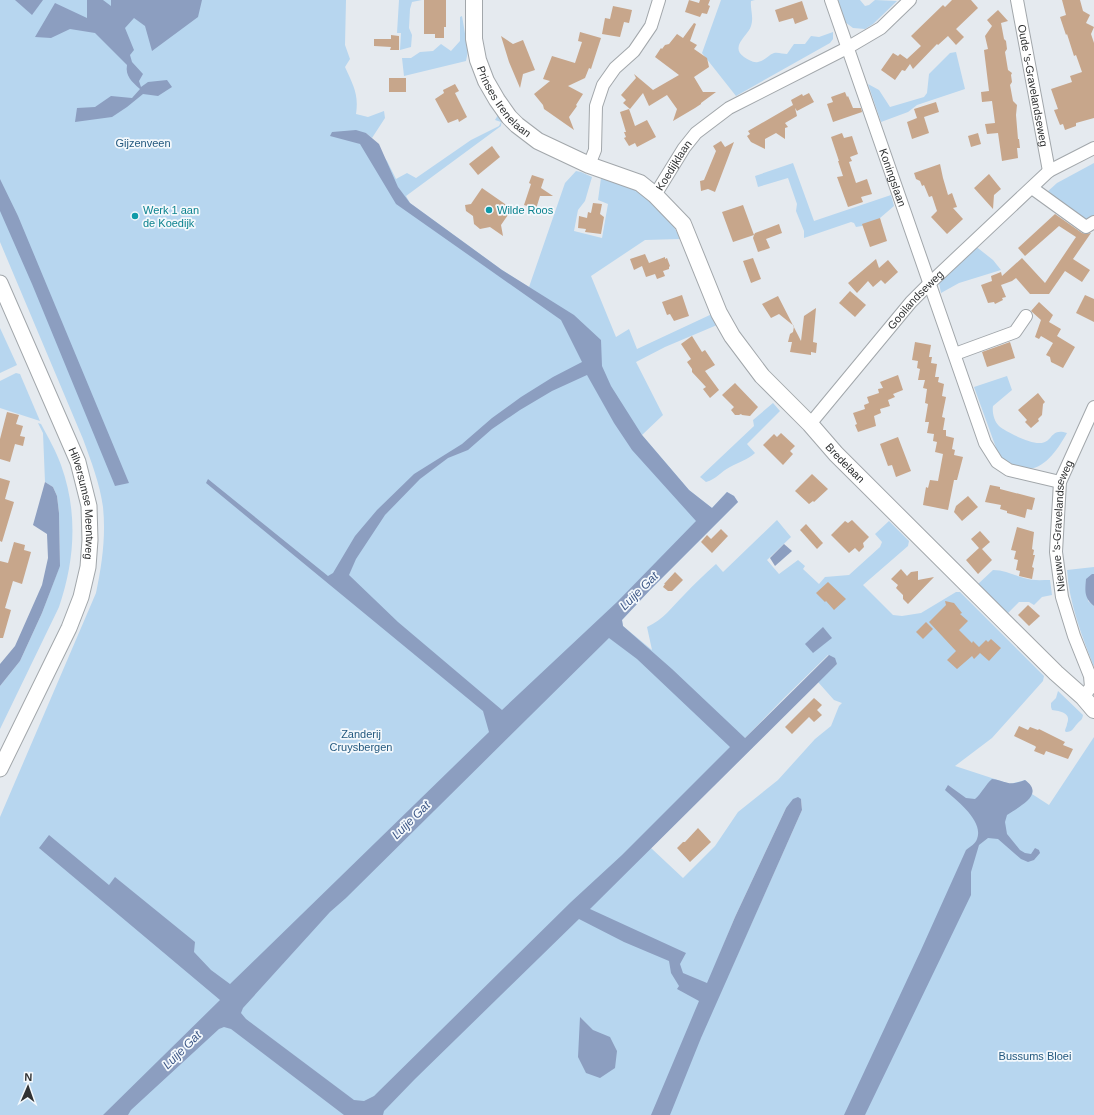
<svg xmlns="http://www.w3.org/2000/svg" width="1094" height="1115" viewBox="0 0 1094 1115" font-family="Arial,sans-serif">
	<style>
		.green { fill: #b7d6ef; fill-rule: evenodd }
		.water { fill: #8c9ec0; fill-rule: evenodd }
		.building { fill: #c7a68b }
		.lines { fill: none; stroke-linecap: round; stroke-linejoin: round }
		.minor-casing { stroke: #a2a7ab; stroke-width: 14 }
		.tertiary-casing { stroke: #a2a7ab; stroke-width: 17 }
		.secondary-casing { stroke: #a2a7ab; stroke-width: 18 }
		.minor { stroke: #fff; stroke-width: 12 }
		.tertiary { stroke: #fff; stroke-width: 15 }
		.secondary { stroke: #fff; stroke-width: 16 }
		.culture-dot { fill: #0f9aa8; stroke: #f3f8fc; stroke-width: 1.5 }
		.labels { text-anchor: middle; stroke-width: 3.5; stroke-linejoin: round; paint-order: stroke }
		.street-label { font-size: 11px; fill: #303233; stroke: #f3f8fc }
		.park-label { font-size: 11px; fill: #24597f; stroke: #f3f8fc }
		.culture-label { font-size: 11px; fill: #0d838f; stroke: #f3f8fc; text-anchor: start }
		.water-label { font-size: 12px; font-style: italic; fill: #3d5786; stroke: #f3f8fc }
	</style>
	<rect width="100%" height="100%" fill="#e5eaef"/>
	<g class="green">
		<path d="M0,0H346L345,45L350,59L345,67C353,85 359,94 356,114L368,117L384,111L385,118L372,138L366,133L367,140L387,161L396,179L407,173L416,178L471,140L499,126L501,122L495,120L498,115L502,118L501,126L406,196L410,203L502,270L529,287L565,183L576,171L581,172L592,177L585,201L578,210L574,231L602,238L608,204L598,200L601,178C611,181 622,184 631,188C650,197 673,219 680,239L645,240L591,276L616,337L629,329L637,349L712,314L717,325L665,347L636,362L663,415L642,435L689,490L712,508L727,492L734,496L738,502L650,590L622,620L623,626L652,650L647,627C663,620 672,607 684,595C694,584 705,574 716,564L723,572L777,520L791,537L767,560L779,574L798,560L805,566L803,569L819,584L825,577L849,575L880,547L882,542L875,534L889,521L909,541L908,546L863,585L893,615L902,616L921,613L956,592H960L1044,676L1043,681L992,738L955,766L1010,784L1025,780C1030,784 1033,788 1032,794L1049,805L1094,737V1115H0V817L96,593C102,565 106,536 103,507C100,484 91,461 83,439L0,242ZM828,655L837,664L818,682L834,700L842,703L839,706L831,726L815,739L778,780L738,812L715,846L683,878L651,848L753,747L745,738L784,698ZM801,799L802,810L728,976L714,968L735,917L786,808Z"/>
		<polygon points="399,0 422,0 412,2 410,9 409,28 412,35 411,47 400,50 401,33 397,33"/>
		<path d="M721,0H755L751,1C750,9 754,17 751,26C749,35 729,46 744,57C749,60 753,63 758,62C765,61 768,55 774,53C778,52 783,54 787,54L794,44H805L811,36L819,37L833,32V39L830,43L736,96L702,53Z"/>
		<polygon points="838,0 860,0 865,6 869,5 875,0 897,1 873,24 865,29 853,28 845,22"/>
		<polygon points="462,16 468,51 466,61 404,76 402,58 411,58 420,52 433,51 441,44 451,51 460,41 460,17"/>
		<polygon points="956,52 965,89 917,105 908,112 881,122 868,84 879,90 890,107 924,97 927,93 929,74 950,53"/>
		<polygon points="793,163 814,221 891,195 894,206 873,224 856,227 854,223 851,222 804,238 804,231 796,211 797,204 788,178 758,187 755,176"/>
		<polygon points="1094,163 1094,217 1085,221 1046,193 1057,183"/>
		<polygon points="974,245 993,260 1001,270 959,283 941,293 939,283"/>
		<polygon points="0,328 17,365 0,373"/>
		<polygon points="16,373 20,374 40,421 0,408 0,381"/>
		<path d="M1007,376L1012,390L993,406C992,412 994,421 999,426C1006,432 1031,444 1040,443C1053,443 1050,427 1067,433C1059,447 1047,467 1029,469C1026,469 1023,468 1020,468C1010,467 1005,463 999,456L974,387Z"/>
		<path d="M773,403L780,411L747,444L755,453C747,460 739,462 730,467C720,472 717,479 706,482L700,477L754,426L753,420Z"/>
		<path d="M38,423L41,424C48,437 56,451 61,465C78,512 75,560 59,607L0,729V686L20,661L42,613L60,565L59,513L57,496L53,487L45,482L43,433Z"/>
		<path d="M1094,567V574H1092L1088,601L1094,606V667C1082,636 1069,603 1067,570Z"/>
		<path d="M993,570C1005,570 1013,575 1024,578C1033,581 1041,580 1050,580L1052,595L1042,597L1034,605L1029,602H1019L1006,615L977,585Z"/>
		<path d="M1058,691L1083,715C1082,721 1080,720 1077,724C1073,728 1073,732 1066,732L1065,731C1065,729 1067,726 1067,724C1072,713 1060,711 1052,710L1051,707V703L1056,698Z"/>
	</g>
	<g class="water">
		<polygon points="15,0 43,0 32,15"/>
		<path d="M87,0H103L111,6V0H202L198,17L152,51L145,26L134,18L125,28L134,50L130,55L132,62L143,74L139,81L141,87L148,82L167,80L172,87L158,96L143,94L127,107L112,117L75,122L77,108L95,107L111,96L132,98L140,89C132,82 125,76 127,65L95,33L70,29L51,38L35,37L55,3L87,18Z"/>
		<path d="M356,130L366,133L379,144L398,187L410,203L502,270L574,315L601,340L602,366L611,386L642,435L689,490L712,508L727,492L734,496L738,502L650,590L622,620L623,626L672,669L745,738L829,655L835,658L837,664L590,909L686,953L680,964L683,973L707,983L735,917L786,808L793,799L798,797L801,799L802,810L701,1038L670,1115H651L699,1001L677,989L679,986L671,973L669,961L624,942L579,919L415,1079L384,1111L383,1115H344L231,1029L224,1027L219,1029L131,1110L128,1115H103L220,1000L39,848L49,835L109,885L115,877L195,942L194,952L211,970L230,984L489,732L483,711L206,483L208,479L328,576L333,573L355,536L377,510L414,474L462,444L492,418L521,397L553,377L582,362L561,320L396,204L360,144L330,136L332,132ZM587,375L614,423L632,450L696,521L617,602L502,710L398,622L349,575L356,559L385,515L420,479L448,458L468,450L492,429L520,410L552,391ZM609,638L637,659L730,747L622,855L571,902L374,1096L364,1101L354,1100L246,1019L241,1013L243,1008L330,912L346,898Z"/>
		<polygon points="0,179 18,216 129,483 115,486 32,284 0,211"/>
		<polygon points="45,482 53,487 57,496 59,513 60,566 42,613 20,661 0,686 0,664 15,646 42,585 48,558 47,534 33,525"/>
		<polygon points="784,544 792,551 775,566 770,558"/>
		<path d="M1092,574H1094V606C1084,598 1085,591 1086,579Z"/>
		<polygon points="823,627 832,638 813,653 805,644"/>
		<path d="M992,779C1008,781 1007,787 1025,780C1046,795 1018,807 1007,815L1005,822L1007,834L1020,850L1025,853L1031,854L1035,848L1039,850L1040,853L1034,860L1028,862L1021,859L998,839L988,838L979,845L971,872V895L865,1115H844L921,950L966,850C970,847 976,843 977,839C984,821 957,801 945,790L948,785L966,798L975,799C982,793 985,785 992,779Z"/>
		<polygon points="580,1017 593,1030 610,1037 617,1051 615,1068 600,1078 586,1073 578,1057"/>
	</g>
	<g class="building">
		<polygon points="424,0 446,0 446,27 444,27 444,38 435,38 435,34 424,34"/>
		<polygon points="689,0 699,3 700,0 710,0 708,5 710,6 707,14 702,13 700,17 685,12"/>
		<polygon points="952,0 971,0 978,8 956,29 964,37 956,45 948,36 938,45 937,44 913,69 910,64 905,71 902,70 895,80 881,70 893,53 898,56 900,54 907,59 921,46 911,36 943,5 945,7"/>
		<polygon points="1062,0 1080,0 1083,11 1090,15 1086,23 1094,27 1091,34 1094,43 1094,118 1076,123 1076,126 1065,130 1063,124 1060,125 1054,110 1058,109 1051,89 1072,82 1070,76 1082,72 1076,55 1074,56 1067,34 1066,35 1060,17 1066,15"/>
		<polygon points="802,1 808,19 795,24 793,18 779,22 775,10"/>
		<polygon points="613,6 632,10 629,23 624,22 620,37 602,34 605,18 610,19"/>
		<polygon points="998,10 1008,21 1001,23 1004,39 1006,41 1007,49 1005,52 1008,70 1012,73 1011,75 1012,82 1010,85 1013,101 1017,105 1016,115 1018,139 1019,139 1020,148 1017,148 1018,158 1002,161 998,133 987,134 985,124 995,123 992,101 982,102 981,92 989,91 984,50 988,49 985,36 992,26 987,20"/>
		<polygon points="694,23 696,24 690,41 697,45 694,49 707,58 709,67 694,77 703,92 716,92 701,103 701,104 695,108 673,121 677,109 667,95 649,106 643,93 630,109 623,103 626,100 621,95 636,78 634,74 653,90 679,75 655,57 661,48 662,49 665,45 669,44 677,34 683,38"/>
		<polygon points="580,32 601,38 591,69 589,68 585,78 568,86 583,94 576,105 577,106 569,117 574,130 544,109 543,105 534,94 550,81 543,79 552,56 575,63 582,42 578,41"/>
		<polygon points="391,35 399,36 399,50 390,50 391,47 374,46 374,39 391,39"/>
		<polygon points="501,36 513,44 523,40 535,70 523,74 520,88 509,62"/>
		<rect x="389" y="78" width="17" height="14"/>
		<polygon points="455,84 459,91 455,93 467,117 459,122 458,119 448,123 435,99 444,93 443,90"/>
		<polygon points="845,92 847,97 848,96 853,108 861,108 862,112 833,122 827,104 833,102 831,97"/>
		<polygon points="809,93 814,102 797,111 795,108 797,116 785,123 788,127 785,128 785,139 776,133 765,139 765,149 751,142 747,136 750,134 748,131 793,105 791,100 802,94 803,96"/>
		<polygon points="936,102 939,112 924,117 929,133 912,139 907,122 917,118 914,109"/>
		<polygon points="629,109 635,126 647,120 656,137 637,147 635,143 629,146 624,138 626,137 624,132 626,132 620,112"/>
		<polygon points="842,133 844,138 852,136 858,154 850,157 852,161 849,162 856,183 867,179 872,194 861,197 863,202 848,207 837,177 843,176 838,161 839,161 831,137"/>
		<polygon points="978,133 981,144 971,147 968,136"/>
		<polygon points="721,141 725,147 734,142 715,192 708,189 701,191 700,181 704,180 716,151 713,146"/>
		<polygon points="492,146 500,157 478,175 469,164"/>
		<polygon points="940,164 943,178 948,195 952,193 957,207 953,208 963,219 947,234 931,217 937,211 932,196 929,197 924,185 922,186 920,181 916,179 914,173"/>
		<polygon points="989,174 1001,189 994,195 993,209 974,188"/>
		<polygon points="532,175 544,179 541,188 553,196 540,196 536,209 524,205 531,184 529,183"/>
		<polygon points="482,188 512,209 501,225 503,236 490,227 480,229 474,224 473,216 466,211 465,205 471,204"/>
		<polygon points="593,203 602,204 600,214 604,217 601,234 585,232 586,229 578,228 579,216 587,218 588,212 591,213"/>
		<polygon points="743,205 754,235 755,233 779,224 782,233 766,239 770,248 758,252 753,238 754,235 733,242 722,212"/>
		<polygon points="1055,214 1082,233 1086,234 1091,233 1073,259 1090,270 1082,282 1065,271 1049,294 1030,294 1016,278 1012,281 1001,285 1006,297 1002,298 1003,300 995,304 994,302 988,303 981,285 992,281 991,276 1001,272 1002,276 1022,258 1045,283 1076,237 1059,226 1025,256 1018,248"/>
		<polygon points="880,218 887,241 870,247 862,224"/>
		<polygon points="645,254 649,263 665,257 665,259 667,258 670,266 669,267 669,269 663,271 665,276 657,279 655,274 646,277 642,266 634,270 630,259"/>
		<polygon points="753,258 761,279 751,283 743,261"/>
		<polygon points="876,259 879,268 888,260 898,272 885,284 881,280 873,287 868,281 857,293 848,283"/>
		<polygon points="850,291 866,305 855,317 839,303"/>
		<polygon points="682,295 689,316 674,321 670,314 667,315 662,302"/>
		<polygon points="1085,295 1094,299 1094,322 1076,313"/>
		<polygon points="778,296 801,341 804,316 816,308 813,342 817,343 816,353 811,352 811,355 790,352 792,342 788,342 790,334 793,332 794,326 779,314 771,318 762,304"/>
		<polygon points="1039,302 1053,315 1049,322 1061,329 1057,336 1075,347 1063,368 1051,362 1050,357 1046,355 1053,343 1041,336 1039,339 1035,337 1041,320 1031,311"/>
		<polygon points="692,336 702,352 705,350 715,365 705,371 719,390 710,398 703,389 706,387 692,372 692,369 687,362 691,359 681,344"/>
		<polygon points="915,342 931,345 929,357 932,357 931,363 937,364 935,377 939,377 938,382 944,384 942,396 946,397 942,417 945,418 943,430 946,430 946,436 954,438 952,449 955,450 954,455 963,457 957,480 954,480 948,510 923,505 926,487 928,488 930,480 938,481 943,454 935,452 937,442 933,441 934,434 927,433 929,422 925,422 928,404 925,403 927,389 923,388 925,380 918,380 920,369 917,368 918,361 912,360"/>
		<polygon points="1010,342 1015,358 987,367 982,352"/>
		<polygon points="898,375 903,390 893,394 895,397 888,400 890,406 880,409 881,413 874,416 876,426 858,432 855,425 857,424 853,413 865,409 864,405 869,403 867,397 879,393 878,389 883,388 880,382"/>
		<polygon points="735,383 758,407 750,416 742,415 741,414 739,415 735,415 731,410 734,407 722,395"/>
		<polygon points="1038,393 1045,402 1043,404 1042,415 1038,419 1039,421 1031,428 1025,422 1027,420 1018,410"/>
		<polygon points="7,412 19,415 16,424 23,426 20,436 25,437 23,446 15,444 10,462 0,459 0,439"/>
		<polygon points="781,433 795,446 790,451 793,454 783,465 763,445 774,434 777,437"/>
		<polygon points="898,437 911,471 896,477 892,465 888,466 880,444"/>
		<polygon points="812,474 828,489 814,502 813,501 809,504 795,491"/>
		<polygon points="0,478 10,481 5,499 14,502 2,542 0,541"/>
		<polygon points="990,485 1000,487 1000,489 1035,498 1032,510 1027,509 1025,518 1007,513 1007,511 1000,509 1001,505 985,502"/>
		<polygon points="968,496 978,507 962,521 954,512 956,506"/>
		<polygon points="852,520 869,537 863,543 864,547 859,552 855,548 849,553 831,535 845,521 848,523"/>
		<polygon points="806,524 823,543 817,549 800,530"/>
		<polygon points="1017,527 1034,532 1032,549 1034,550 1033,555 1035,555 1032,567 1034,568 1032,579 1019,576 1020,571 1016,570 1018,560 1014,559 1016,551 1011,550"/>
		<polygon points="721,529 728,536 712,553 701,542 707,535 711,539"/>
		<polygon points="980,531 990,542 982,549 992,560 978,574 966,560 979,548 971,539"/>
		<polygon points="14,542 25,545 24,550 31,552 22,584 13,581 5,608 11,610 3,638 0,638 0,561 8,563"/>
		<polygon points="901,569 907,576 911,572 918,571 918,580 934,577 908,604 903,599 903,595 896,588 898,585 891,579"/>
		<polygon points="675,572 683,580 672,591 668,591 663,587 665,584 664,584"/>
		<polygon points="828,582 846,599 834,610 826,601 825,602 816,593"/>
		<polygon points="945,601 954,603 962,613 960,614 968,621 959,630 972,643 973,641 979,647 986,640 988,642 991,639 1001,648 989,661 980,653 974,659 972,656 957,669 947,660 956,651 929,622 946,605"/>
		<polygon points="1028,605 1040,616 1029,626 1018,615"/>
		<polygon points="926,622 933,629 923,639 916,632"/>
		<polygon points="814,698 822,705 817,710 822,715 814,722 809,717 792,734 785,727"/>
		<polygon points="1019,726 1028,730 1030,727 1038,730 1039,729 1065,742 1063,745 1073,749 1068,759 1046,751 1044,755 1034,751 1036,747 1035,746 1014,736"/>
		<polygon points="698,828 711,842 690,862 677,848 683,842 685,842"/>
	</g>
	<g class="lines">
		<g class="minor-casing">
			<g id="minor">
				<path id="s1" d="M831,0L985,443L997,462L1009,470L1060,482"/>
				<path id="s2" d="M1017,0L1049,171"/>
				<polyline points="589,165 595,150 596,106 603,85 615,68 634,51 651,26 659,0"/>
				<polyline points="1032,188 1086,227 1094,222"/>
				<path id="s3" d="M655,195L684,148L696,133L729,108L847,48L881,28L910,0"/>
				<polyline points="955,354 1015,332 1026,316"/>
				<path id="s4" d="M810,424L911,302L930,283L1049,171L1094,148"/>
				<path id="s5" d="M1083,697L1091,687L1090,676L1074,636L1062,597L1056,552L1060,482L1094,407"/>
			</g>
		</g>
		<g class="tertiary-casing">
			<g id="tertiary">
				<path id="s6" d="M0,283L78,462L89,506L90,540L88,567L81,597L69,628L0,769"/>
			</g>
		</g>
		<g class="secondary-casing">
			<g id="secondary">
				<path id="s7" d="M474,0V39L478,60L486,81L497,100L509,117L517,125L538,141L589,165L640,183L655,195L683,224L719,313L732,336L762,376L810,424L836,454L1056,673L1083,697L1094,710"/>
			</g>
		</g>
		<use href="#minor" class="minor"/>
		<use href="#tertiary" class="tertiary"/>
		<use href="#secondary" class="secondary"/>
	</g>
	<g class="culture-dot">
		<circle cx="489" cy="210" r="4"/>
		<circle cx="135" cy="216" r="4"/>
	</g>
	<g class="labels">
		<g class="street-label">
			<text dy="4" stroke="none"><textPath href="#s2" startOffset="87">Oude 's-Gravelandseweg</textPath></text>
			<text dy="4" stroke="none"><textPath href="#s7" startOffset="110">Prinses Irenelaan</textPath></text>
			<text dy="4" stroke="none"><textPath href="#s3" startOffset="35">Koedijklaan</textPath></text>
			<text dy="4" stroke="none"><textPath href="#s1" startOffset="188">Koningslaan</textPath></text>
			<text dy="4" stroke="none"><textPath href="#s4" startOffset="163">Gooilandseweg</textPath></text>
			<text dy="4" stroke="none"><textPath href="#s7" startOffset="626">Bredelaan</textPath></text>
			<text dy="4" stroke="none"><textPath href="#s6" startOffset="237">Hilversumse Meentweg</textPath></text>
			<text dy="4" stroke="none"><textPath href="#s5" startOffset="180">Nieuwe 's-Gravelandseweg</textPath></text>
		</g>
		<g class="park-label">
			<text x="143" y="147">Gijzenveen</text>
			<text x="361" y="738">Zanderij<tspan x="361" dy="13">Cruysbergen</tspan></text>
			<text x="1035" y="1060">Bussums Bloei</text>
		</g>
		<g class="culture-label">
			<text x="143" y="214">Werk 1 aan<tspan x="143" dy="13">de Koedijk</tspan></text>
			<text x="497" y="214">Wilde Roos</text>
		</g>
		<g class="water-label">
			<text transform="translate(639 591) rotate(-45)" y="4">Luije Gat</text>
			<text transform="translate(411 820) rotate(-45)" y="4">Luije Gat</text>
			<text transform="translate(182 1050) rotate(-45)" y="4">Luije Gat</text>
		</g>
	</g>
	<g transform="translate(28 1087) rotate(2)" stroke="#f3f8fc" stroke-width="3" paint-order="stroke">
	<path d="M0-3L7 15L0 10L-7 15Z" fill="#303233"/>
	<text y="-6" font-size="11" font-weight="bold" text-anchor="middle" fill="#303233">N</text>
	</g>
</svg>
